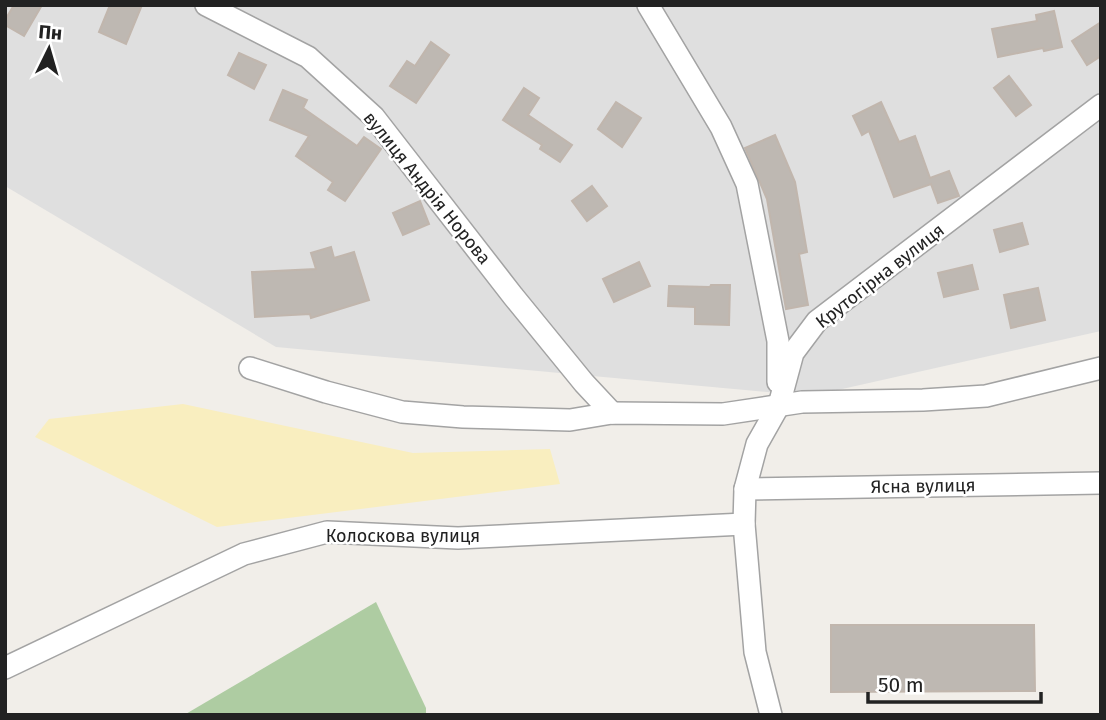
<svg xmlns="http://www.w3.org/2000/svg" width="1106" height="720" viewBox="0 0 1106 720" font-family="'Fira Sans',sans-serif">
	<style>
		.residential { fill: #dfdfdf }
		.forest { fill: #aecca2 }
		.sand { fill: #f9eebf }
		.building { fill: #beb8b2; stroke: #c1b6ad; stroke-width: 2 }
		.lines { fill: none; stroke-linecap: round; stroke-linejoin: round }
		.minor-casing { stroke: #a3a3a3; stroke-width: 24 }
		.minor { stroke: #fff; stroke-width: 21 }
		.labels { text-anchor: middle; stroke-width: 5; stroke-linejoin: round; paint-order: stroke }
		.street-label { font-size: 18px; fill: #222; stroke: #fff }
	</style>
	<rect width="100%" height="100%" fill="#f1eee9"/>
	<polygon class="residential" points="5,5 1101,5 1101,331 811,396 276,347 5,186"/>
	<polygon class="forest" points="376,602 426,708 426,715 184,715"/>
	<polygon class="sand" points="183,404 413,453 550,449 560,484 217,527 35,437 49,419"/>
	<g class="building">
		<polygon points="14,5 42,5 24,36 5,25 5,20"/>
		<polygon points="110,5 142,5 126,44 99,32"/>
		<polygon points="1054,11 1062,47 1044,51 1043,48 998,57 992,29 1037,21 1036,15"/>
		<polygon points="1101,22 1101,56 1087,65 1072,41"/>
		<polygon points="431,42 449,55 416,103 390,86 407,61 415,66"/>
		<polygon points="239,53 266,65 254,89 228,75"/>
		<polygon points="1009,76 1031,105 1016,116 994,88"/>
		<polygon points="524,88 539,98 528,115 572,145 560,162 540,149 542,145 503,120"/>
		<polygon points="283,90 307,100 303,108 357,146 364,137 381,149 345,201 328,190 333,182 296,156 309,136 270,120"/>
		<polygon points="616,102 641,118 622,147 598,129"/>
		<polygon points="881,102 899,142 915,136 930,178 949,171 959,196 938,203 931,184 894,197 869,131 862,135 853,116"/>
		<polygon points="775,135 795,182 807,252 799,254 808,305 786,309 767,199 745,148"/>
		<polygon points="592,186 607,206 587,221 572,201"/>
		<polygon points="420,201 429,224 403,235 393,213"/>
		<polygon points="1022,223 1028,244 1000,252 994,230"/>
		<polygon points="331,247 334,258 354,252 369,300 311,318 310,314 255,317 252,272 316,269 311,253"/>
		<polygon points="639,262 650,286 614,302 603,279"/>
		<polygon points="972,265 978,289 944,297 938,273"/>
		<polygon points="711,285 730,285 729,325 695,324 695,307 668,306 669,286 710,287"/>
		<polygon points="1038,288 1045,320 1011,328 1004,295"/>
		<polygon points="831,625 1034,625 1035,691 831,692"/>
	</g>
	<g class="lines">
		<g class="minor-casing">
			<g id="minor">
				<polyline points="206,5 308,57 374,117 513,296 584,383 612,413"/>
				<polyline points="648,5 721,127 747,184 778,341 778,382"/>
				<polyline points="250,368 326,392 402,412 463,417 570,420 612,413 723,414 802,402 923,400 986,396 1101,368"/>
				<polyline points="745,489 1101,483"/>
				<polyline points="5,668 244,554 327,532 458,538 744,524"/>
				<polyline points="771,715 755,652 744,524 745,489 757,444 779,405 793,353 817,321 1101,105"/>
			</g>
		</g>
		<use href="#minor" class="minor"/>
	</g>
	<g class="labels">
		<g class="street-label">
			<text transform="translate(427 188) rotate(51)" y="6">вулиця Андрія Норова</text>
			<text transform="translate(880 276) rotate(-38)" y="6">Крутогірна вулиця</text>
			<text transform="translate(923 486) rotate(-1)" y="6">Ясна вулиця</text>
			<text x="403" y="542">Колоскова вулиця</text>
		</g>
	</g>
	<rect width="1106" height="720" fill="none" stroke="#222222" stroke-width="14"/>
	<g transform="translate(49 49) rotate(5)" stroke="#ffffff" stroke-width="5" paint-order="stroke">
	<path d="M0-5L12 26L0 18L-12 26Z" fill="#222222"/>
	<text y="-10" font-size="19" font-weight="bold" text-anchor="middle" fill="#222222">Пн</text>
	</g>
	<path d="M868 692v10h173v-10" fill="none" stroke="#222222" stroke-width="3.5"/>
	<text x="878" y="692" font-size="21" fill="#222222" stroke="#ffffff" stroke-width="5" paint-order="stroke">50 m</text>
</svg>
